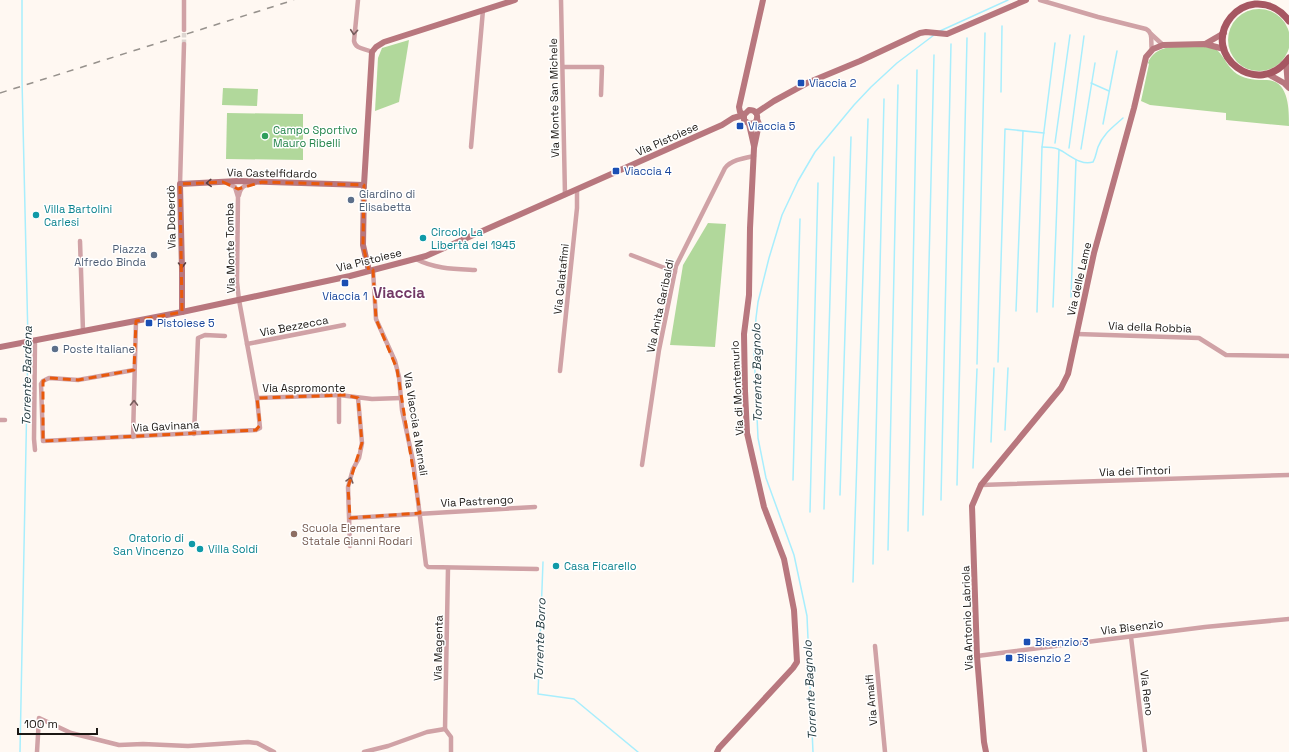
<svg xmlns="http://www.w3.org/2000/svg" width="1289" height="752" viewBox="0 0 1289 752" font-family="'Space Grotesk',sans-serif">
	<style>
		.green { fill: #b1d89b }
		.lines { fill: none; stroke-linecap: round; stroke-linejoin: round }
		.stream { stroke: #a8eefd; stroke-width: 1.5 }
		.street-tunnel { stroke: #ddd6d1; stroke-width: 4.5; stroke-dasharray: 4.5 2; stroke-linecap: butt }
		.street { stroke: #d0a2a6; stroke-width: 4.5 }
		.secondary { stroke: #b8777e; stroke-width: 6 }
		.primary { stroke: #a65762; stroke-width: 7 }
		.rail { stroke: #97928d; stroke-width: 1.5; stroke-dasharray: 7 7; stroke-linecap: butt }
		.oneway { stroke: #765c5c }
		.oneway2 { stroke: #5a3d3e }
		.marked { fill: none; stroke: #e8590c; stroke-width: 3; stroke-dasharray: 8 5; stroke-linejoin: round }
		.transit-dot { fill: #1a4fb4; stroke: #fff; stroke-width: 1.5 }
		.leisure-dot { fill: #2e9e5b; stroke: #fff; stroke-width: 1.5 }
		.service-dot { fill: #5c6f8a; stroke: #fff; stroke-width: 1.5 }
		.culture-dot { fill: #0f9aa8; stroke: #fff; stroke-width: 1.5 }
		.education-dot { fill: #8d6e63; stroke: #fff; stroke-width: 1.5 }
		.labels { text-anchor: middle; stroke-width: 3; stroke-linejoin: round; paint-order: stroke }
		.transit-label { font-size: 11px; fill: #164399; stroke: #fff; text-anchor: start }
		.street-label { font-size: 11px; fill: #1b1713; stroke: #fff }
		.leisure-label { font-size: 11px; fill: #27864d; stroke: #fff; text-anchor: start }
		.service-label { font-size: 11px; fill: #4e5e75; stroke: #fff; text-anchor: start }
		.culture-label { font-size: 11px; fill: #0d838f; stroke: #fff; text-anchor: start }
		.education-label { font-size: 11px; fill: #785e54; stroke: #fff; text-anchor: start }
		.water-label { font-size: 12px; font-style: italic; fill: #1e353a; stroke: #fff }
		.district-label { font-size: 15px; font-weight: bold; fill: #723966; stroke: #fff }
	</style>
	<rect width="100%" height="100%" fill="#fff8f2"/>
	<g class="green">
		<circle cx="1259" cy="40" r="31"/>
		<polygon points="409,40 399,102 375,111 378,58 382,48"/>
		<path d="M1206,47C1210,48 1215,48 1218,51C1225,58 1228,68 1237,74C1247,80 1256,80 1267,80C1289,81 1289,109 1289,126L1226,120V113L1150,105L1141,101L1149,64L1148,63C1156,41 1187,47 1206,47Z"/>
		<polygon points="223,88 258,89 257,106 222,105"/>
		<polygon points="227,113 303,114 303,160 226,159"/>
		<polygon points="708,223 726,224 715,347 670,345 683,265"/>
	</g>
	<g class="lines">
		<g class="stream">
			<polyline points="22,0 22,80 28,340"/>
			<polyline points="940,31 1008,0"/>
			<polyline points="1091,83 1109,91"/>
			<polyline points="1001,92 1002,26"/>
			<polyline points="1103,124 1117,51"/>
			<polyline points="1055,143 1070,35"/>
			<path d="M1042,147C1048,147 1053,147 1058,149C1069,154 1080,166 1093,162C1096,157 1096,153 1098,147C1103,134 1113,127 1123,118"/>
			<polyline points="1069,148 1084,36"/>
			<polyline points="1081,149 1095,63"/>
			<polyline points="1071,297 1076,160"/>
			<polyline points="1053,307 1059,150"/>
			<polyline points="1016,311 1023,131"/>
			<polyline points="1037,312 1042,147 1055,43"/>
			<polyline points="998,362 1005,129 1044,133"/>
			<polyline points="977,364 985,33"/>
			<polyline points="1005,430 1008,368"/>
			<polyline points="991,442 994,368"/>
			<polyline points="973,468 977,369"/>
			<polyline points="793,480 800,219"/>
			<polyline points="957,485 967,38"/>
			<polyline points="840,495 851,137"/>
			<polyline points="941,500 951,44"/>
			<polyline points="824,509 834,157"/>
			<polyline points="810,512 818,183"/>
			<polyline points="923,515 934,55"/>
			<polyline points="908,531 917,70"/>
			<polyline points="888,550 898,85"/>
			<polyline points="543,562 538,694 574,699 638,752"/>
			<polyline points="873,564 884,99"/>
			<polyline points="853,582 868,119"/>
			<polyline points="20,752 28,344"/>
			<polyline points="813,752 807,616 794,555 766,478 758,438 754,351 756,318 758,302 769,258 782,215 798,181 815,152 854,105 871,87 897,63 934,35"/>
		</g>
		<polyline class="street-tunnel" points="184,44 184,30"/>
		<g class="street">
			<path d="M358,0L354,41C356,50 365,48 372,52"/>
			<polyline points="561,0 565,195"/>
			<path d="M1040,0L1098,17L1146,29C1154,33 1150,42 1152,50"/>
			<polyline points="184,30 184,0"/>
			<polyline points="1151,34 1163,45"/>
			<polyline points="563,67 602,67 601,95"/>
			<polyline points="471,147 483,10"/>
			<polyline points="180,184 184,44"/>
			<path d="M239,195C241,185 246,185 255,183"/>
			<polyline points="80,241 83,331"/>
			<polyline points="631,255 675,272"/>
			<path d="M416,259C435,269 455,269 475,270"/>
			<polyline points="373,270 376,319 395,361 399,377 402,410 413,461 426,565 428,567 537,569"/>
			<polyline points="1077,334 1199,338 1226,355 1289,356"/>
			<polyline points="35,340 34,439 35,450"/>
			<polyline points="247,344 344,325"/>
			<polyline points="134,370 78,380 49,378 43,381 41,384 43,441 256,430 260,428 257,398 239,300 237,282 238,197 235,187 227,183"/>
			<polyline points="560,371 577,208 577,190"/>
			<polyline points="339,395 339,422"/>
			<polyline points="257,398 339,395 372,399 401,398"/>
			<polyline points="0,420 5,420"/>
			<polyline points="194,434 198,338 205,335 225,336"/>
			<polyline points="133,437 136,321"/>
			<path d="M642,465L659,350L676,266L725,168C731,160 744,158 754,156"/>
			<polyline points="981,485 1289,475"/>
			<polyline points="350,518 535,507"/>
			<polyline points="350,546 348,487 353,469 359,458 362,443 358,398"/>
			<polyline points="1131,637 1145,752"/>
			<polyline points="875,646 885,752"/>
			<polyline points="977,656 1205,627 1289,619"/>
			<polyline points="445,729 448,568"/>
			<polyline points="445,729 451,737 451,752"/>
			<polyline points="37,752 39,718 71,733 119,745 143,744 188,746 248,742 257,743 274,752"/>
			<polyline points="364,752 388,746 427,732 445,729"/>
		</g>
		<g class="secondary">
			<polyline points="1205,44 1224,33"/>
			<polyline points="1286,62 1288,86"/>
			<polyline points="1268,74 1284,83 1289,88"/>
			<polyline points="756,113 774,101 807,83 860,61 920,33 926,32 947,34 1026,0"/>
			<polyline points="744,115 740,112 739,107 763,0"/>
			<polyline points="749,124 754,146"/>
			<polyline points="369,271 363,245 364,185 372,52 376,47 384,42 515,0"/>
			<polyline points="182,312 182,270 180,184 238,181 364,185"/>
			<path d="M0,347L182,312L350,276L426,256L722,125L733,118L744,115L749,110C755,110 758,113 757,119L755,123L749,124L744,120V115"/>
			<polyline points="717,752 719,748 793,668 797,662 794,610 784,559 764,507 747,433 745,391 744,334 749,295 750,228 754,148 759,124 757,119"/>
			<polyline points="986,752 984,742 977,656 972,506 981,485 1061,388 1068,374 1094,253 1134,108 1146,57 1153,49 1163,45 1205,44 1224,49"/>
		</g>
		<path class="primary" d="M1289,21C1281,10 1269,3 1255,4C1246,5 1237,10 1231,17C1200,55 1259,100 1289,58"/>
		<polyline class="rail" points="0,93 294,0"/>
	</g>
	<defs><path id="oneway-chevron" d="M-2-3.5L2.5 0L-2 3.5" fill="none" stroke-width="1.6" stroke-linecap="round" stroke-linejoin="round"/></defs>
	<g class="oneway">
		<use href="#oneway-chevron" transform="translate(354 32) rotate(95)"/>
		<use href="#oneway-chevron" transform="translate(134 403) rotate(-89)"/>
		<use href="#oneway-chevron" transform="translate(350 480) rotate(-74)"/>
	</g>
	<g class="oneway2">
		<use href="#oneway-chevron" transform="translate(209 183) rotate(177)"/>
		<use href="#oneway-chevron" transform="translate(182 265) rotate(89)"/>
	</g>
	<path class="marked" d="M223,182L238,189L262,182L364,185L363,245L369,271L373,270L376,319L397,369L420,513L350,518L348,487L362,443L358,398L346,395L257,398L260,425L256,430L43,441V381L49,378L78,380L134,370L136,321L182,312L180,184Z"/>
	<g class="transit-dot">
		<rect x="797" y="79" width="8" height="8" rx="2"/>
		<rect x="736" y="122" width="8" height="8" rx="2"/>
		<rect x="612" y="167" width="8" height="8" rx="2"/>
		<rect x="341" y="279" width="8" height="8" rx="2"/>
		<rect x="145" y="319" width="8" height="8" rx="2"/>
		<rect x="1023" y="638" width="8" height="8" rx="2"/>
		<rect x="1005" y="654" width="8" height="8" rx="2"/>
	</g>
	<circle class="leisure-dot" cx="265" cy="136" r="4"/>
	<g class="service-dot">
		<circle cx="351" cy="200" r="4"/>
		<circle cx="154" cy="255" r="4"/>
		<circle cx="55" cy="349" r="4"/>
	</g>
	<g class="culture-dot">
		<circle cx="36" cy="215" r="4"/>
		<circle cx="423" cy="238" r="4"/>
		<circle cx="192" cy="544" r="4"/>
		<circle cx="200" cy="549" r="4"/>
		<circle cx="556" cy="566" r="4"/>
	</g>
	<circle class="education-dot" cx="294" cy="534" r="4"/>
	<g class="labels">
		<g class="transit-label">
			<text x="809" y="87">Viaccia 2</text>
			<text x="748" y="130">Viaccia 5</text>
			<text x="624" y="175">Viaccia 4</text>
			<text x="345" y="300" text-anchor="middle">Viaccia 1</text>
			<text x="157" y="327">Pistoiese 5</text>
			<text x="1035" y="646">Bisenzio 3</text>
			<text x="1017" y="662">Bisenzio 2</text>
		</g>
		<g class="street-label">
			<text transform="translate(554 98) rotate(-91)" y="4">Via Monte San Michele</text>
			<text transform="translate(667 139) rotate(-24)" y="4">Via Pistoiese</text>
			<text transform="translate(272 173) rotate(1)" y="4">Via Castelfidardo</text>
			<text transform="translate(171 217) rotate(-91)" y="4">Via Doberdò</text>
			<text transform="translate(230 248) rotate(-91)" y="4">Via Monte Tomba</text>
			<text transform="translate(369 260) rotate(-14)" y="4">Via Pistoiese</text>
			<text transform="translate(561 279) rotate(-84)" y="4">Via Calatafimi</text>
			<text transform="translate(1079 279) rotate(-77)" y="4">Via delle Lame</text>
			<text transform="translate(660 306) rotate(-78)" y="4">Via Anita Garibaldi</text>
			<text transform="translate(294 326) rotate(-11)" y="4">Via Bezzecca</text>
			<text transform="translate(1150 327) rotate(2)" y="4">Via della Robbia</text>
			<text x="304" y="392">Via Aspromonte</text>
			<text transform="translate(737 388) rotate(-93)" y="4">Via di Montemurlo</text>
			<text transform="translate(416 424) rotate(81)" y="4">Via Viaccia a Narnali</text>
			<text transform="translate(166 426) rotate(-3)" y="4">Via Gavinana</text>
			<text transform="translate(1135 471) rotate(-2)" y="4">Via dei Tintori</text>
			<text transform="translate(477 501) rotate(-3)" y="4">Via Pastrengo</text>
			<text transform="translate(967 618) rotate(-92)" y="4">Via Antonio Labriola</text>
			<text transform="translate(1132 627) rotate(-7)" y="4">Via Bisenzio</text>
			<text transform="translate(438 648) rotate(-89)" y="4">Via Magenta</text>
			<text transform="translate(1147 693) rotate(83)" y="4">Via Reno</text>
			<text transform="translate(871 700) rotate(-95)" y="4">Via Amalfi</text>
		</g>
		<g class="leisure-label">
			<text x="273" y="134">Campo Sportivo<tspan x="273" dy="13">Mauro Ribelli</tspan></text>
		</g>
		<g class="service-label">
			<text x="359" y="198">Giardino di<tspan x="359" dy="13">Elisabetta</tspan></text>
			<text x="146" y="253" text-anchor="end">Piazza<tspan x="146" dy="13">Alfredo Binda</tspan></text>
			<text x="63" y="353">Poste Italiane</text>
		</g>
		<g class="culture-label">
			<text x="44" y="213">Villa Bartolini<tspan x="44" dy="13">Carlesi</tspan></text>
			<text x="431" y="236">Circolo La<tspan x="431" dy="13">Libertà del 1945</tspan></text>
			<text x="184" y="542" text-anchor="end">Oratorio di<tspan x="184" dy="13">San Vincenzo</tspan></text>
			<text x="208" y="553">Villa Soldi</text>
			<text x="564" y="570">Casa Ficarello</text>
		</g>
		<g class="education-label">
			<text x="302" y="532">Scuola Elementare<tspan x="302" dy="13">Statale Gianni Rodari</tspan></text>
		</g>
		<g class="water-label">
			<text transform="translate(757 373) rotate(-91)" y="4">Torrente Bagnolo</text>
			<text transform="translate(27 376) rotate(-89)" y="4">Torrente Bardena</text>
			<text transform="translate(540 640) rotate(-88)" y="4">Torrente Borro</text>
			<text transform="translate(810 690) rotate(-93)" y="4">Torrente Bagnolo</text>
		</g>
		<g class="district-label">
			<text x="399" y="298">Viaccia</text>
		</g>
	</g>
	<path d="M18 728v6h79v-6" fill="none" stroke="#1b1713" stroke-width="2"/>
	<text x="24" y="728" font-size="12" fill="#1b1713" stroke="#ffffff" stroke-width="3" paint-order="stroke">100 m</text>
</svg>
